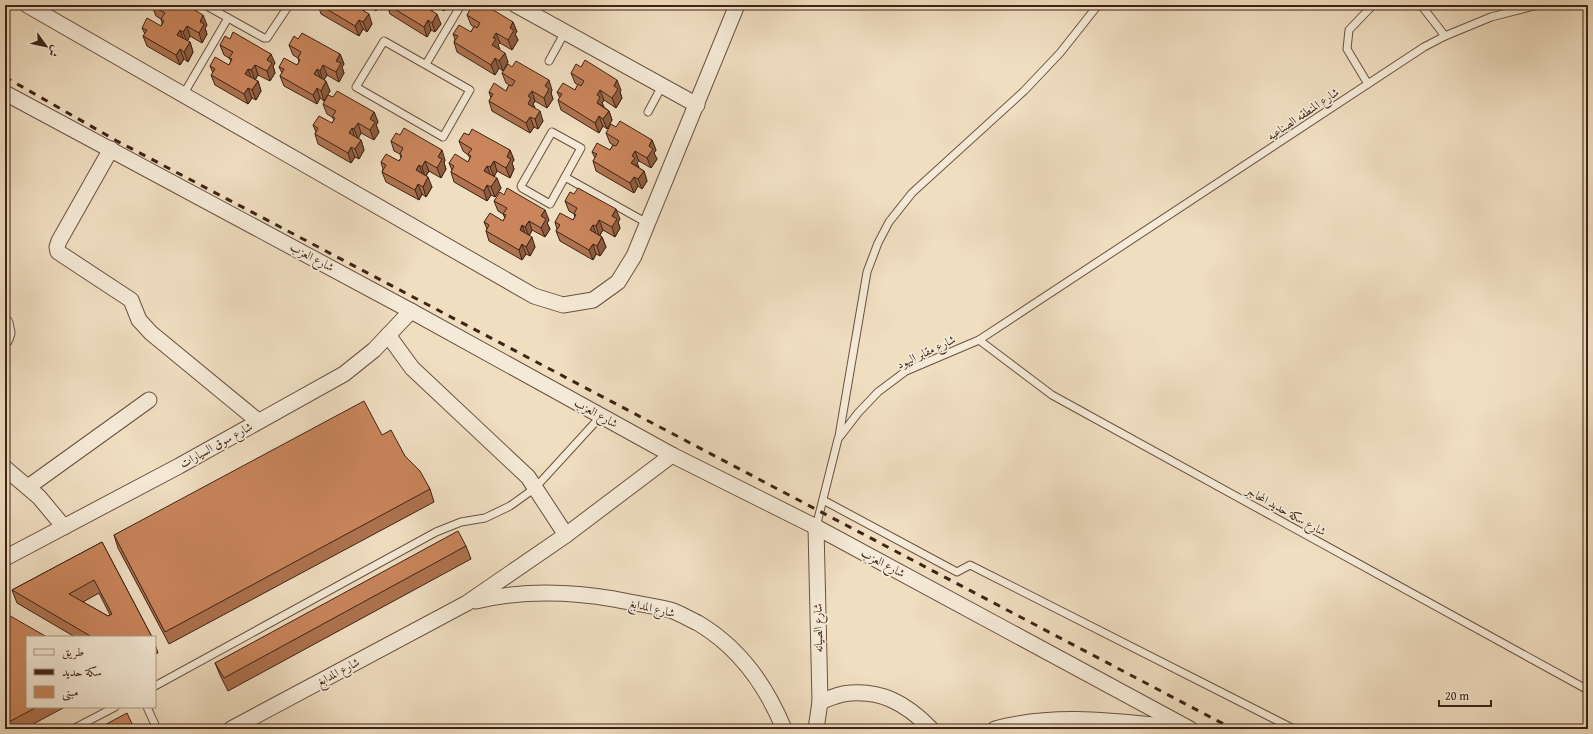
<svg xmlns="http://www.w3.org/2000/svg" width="1593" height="734" viewBox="0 0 1593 734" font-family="'Gentium Book Plus',Amiri,serif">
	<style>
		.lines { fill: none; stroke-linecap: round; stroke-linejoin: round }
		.service-casing { stroke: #6a5141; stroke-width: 9 }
		.minor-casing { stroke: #6a5141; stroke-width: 17 }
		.service { stroke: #f5ead7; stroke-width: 7 }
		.minor { stroke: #f5ead7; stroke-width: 15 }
		.rail { stroke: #3e2216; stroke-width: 3; stroke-dasharray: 7 7; stroke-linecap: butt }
		.wall { fill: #ae724f; stroke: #3e2216; fill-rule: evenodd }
		.shaded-wall { fill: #8d5d40; stroke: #3e2216 }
		.building { fill: #ca855c; stroke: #3e2216; fill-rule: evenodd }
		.labels { text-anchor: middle; stroke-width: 3.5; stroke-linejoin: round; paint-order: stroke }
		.street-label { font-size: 12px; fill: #3e2216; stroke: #f5ead7 }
	</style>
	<rect width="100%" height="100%" fill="#f0dec1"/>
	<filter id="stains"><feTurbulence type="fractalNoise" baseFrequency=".005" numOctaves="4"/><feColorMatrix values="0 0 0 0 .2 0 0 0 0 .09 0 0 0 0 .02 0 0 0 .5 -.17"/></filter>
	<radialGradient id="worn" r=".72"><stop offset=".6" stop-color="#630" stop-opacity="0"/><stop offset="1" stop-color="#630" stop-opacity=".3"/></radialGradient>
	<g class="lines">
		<g class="service-casing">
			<g id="service">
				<polyline points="205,5 264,38 267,38 289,5"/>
				<polyline points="1421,5 1445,36"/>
				<polygon points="384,41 470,90 443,137 356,87"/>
				<polyline points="549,61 565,32"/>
				<polyline points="426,64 461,5"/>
				<polyline points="1368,84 1347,49 1349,30 1373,5"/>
				<polyline points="183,95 228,18"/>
				<polyline points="648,112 662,86"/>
				<polygon points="552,132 581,148 550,204 522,188 521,186"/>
				<polyline points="565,177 647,223"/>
				<polyline points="979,340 1052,395 1588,690"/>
				<polyline points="839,436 867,272 878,243 889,222 912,193 1024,91 1060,53 1098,5"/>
				<polyline points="823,500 957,572 970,565 1294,729"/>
				<polyline points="816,527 838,439 858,413 878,392 906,371 979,340 1424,47 1445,36 1491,17 1538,5"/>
				<polyline points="155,686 436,532 461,522 485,518 510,506 535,488 601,416"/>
				<polyline points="147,707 157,729"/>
				<polyline points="73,729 115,707"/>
			</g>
		</g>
		<g class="minor-casing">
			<g id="minor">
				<polyline points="27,5 534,296 563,305 593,300 618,282 634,256 737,5"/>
				<polyline points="516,5 697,105"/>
				<polyline points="5,93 411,311 672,455 816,527 1190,729"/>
				<polyline points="111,149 59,241 57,247 58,252 131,300 139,320 151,333 258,421"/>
				<polyline points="5,323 7,333 5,339"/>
				<polyline points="388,335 412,368 528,477 566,535"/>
				<polyline points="5,468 39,497 64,527"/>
				<polyline points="28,487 149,400"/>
				<polyline points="5,558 179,466 344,374 374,350 411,311"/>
				<path d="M476,601C522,590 567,591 614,599C632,603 652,605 670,610C680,613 689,619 698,623C740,648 766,685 784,729"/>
				<path d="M820,702C827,699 835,696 843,694C880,688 907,704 931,729"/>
				<polyline points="231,729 467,603 566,535 672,455"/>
				<polyline points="816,729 820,702 816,527"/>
				<path d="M995,729C1057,712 1120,722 1183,728"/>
			</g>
		</g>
		<use href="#service" class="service"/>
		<use href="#minor" class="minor"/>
		<polyline class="rail" points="5,77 117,141 1233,729"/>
	</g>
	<g class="wall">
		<polygon points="318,5 363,5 362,6 364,11 372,24 367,32 363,29 359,36 321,14"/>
		<polygon points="366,5 379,5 376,11"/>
		<polygon points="387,5 432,5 431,7 432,11 441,24 435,32 431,30 427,37 390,14"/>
		<polygon points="434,5 448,5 444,11"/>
		<polygon points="152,6 207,25 205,28 207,34 202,43 190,36 187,41 190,42 193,52 188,62 184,59 180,65 147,46 143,36 145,34 142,28 161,26 162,23 161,19 156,16"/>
		<polygon points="477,9 513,22 517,32 515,34 518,40 512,50 500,43 498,45 499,49 508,62 503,71 499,68 495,75 457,52 454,42 455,39 453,34 471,32 474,27 471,25 467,15"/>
		<polygon points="298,39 340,54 344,64 342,67 344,73 339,82 327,75 324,80 330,91 324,101 320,98 317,104 284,86 280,76 282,73 279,67 297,65 299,62 298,58 293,55 289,45"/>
		<polygon points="220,45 275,63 273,66 275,73 270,81 258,75 255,80 258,81 261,91 256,100 252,98 248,104 215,85 211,75 213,73 210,66 229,65 231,61 229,58 224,55"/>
		<polygon points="502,73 552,90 551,93 553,99 547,108 535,101 533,104 535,108 543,121 538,129 534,127 530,133 492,111 489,101 491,98 489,92 506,91 509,85 506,83"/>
		<polygon points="571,73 621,90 620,92 622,98 616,108 604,100 602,103 604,107 609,111 612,120 607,129 603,126 599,133 561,110 558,100 560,98 557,92 575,90 578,85 575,83"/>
		<polygon points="333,97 374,112 378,122 376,125 379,132 374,140 361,133 358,138 361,140 364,150 359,159 355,157 351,163 318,144 315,134 316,132 313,125 332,123 334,120 332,117 327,114 323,104"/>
		<polygon points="616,127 652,140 656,150 654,153 657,159 651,168 639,161 637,163 639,168 644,171 647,181 642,189 638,186 634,193 596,171 593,161 595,158 592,152 610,150 613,145 610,143 606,133"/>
		<polygon points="469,135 510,150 514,160 512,163 514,169 510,178 497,171 494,176 501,188 495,197 491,195 487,201 454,182 451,172 452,170 449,163 468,162 470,158 468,155 463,151 459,141"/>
		<polygon points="391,141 445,160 444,163 446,169 441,178 429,171 426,176 432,187 426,197 422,194 419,200 386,182 382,172 383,169 381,162 399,161 401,158 400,154 394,151"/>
		<polygon points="494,201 549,220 547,223 550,229 545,237 532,230 529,236 535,247 530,256 526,254 522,260 489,241 486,231 487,229 484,222 503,221 505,218 503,214 498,211"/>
		<polygon points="565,201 620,219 618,222 620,228 615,237 603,230 600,235 602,237 606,247 600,256 596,254 593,260 560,241 556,231 557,229 555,222 573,220 575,217 574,214 569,211"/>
		<polygon points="382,435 405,456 430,489 434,502 169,644 118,548 114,535"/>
		<path d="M102,542L152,637H75L17,603L12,590ZM99,593L110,615L108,616L83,602Z"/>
		<polygon points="466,546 471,559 228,691 220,675 215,663"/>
		<polygon points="5,613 27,707 65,707 24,729 5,729"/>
		<polygon points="155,644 158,653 155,654"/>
	</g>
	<g class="shaded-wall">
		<polygon points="357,5 363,5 362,6 364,10 360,16 356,6"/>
		<polygon points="374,5 379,5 376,11"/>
		<polygon points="426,5 432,5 431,7 432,11 429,17 425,7"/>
		<polygon points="442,5 448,5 444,11"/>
		<polygon points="369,14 372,24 367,32 363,22"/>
		<polygon points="437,14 441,24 435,32 432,23"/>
		<polygon points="203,15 207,25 205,28 207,34 202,43 199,33 200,22"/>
		<polygon points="359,20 363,29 359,36 355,26"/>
		<polygon points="428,20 431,30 427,37 424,27"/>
		<polygon points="513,22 517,32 515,34 518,40 512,50 508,40 510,28"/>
		<polygon points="187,26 190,36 187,42 183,32"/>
		<polygon points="180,30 184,40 177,35"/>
		<polygon points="496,33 500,43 498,45 500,49 496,55 492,45 493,38"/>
		<polygon points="190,42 193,52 188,62 184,52"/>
		<polygon points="180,49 184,59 180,65 176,55"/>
		<polygon points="505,53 508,62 503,71 499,61"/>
		<polygon points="271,54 275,63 273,66 275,73 270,81 267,71 267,60"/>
		<polygon points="340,54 344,64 342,67 344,73 339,82 336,72 336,61"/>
		<polygon points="495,58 499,68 495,75 491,65"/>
		<polygon points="255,65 258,75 255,80 251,70"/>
		<polygon points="323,65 327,75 323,81 320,71"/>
		<polygon points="248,69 252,79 245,74"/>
		<polygon points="317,69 321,79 314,74"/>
		<polygon points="549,80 552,90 551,93 553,99 547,108 544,98 545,86"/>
		<polygon points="617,80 621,90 620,92 622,98 616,108 612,98 614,86"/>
		<polygon points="258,81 261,91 256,100 252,90"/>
		<polygon points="326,81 330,91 324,101 321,91"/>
		<polygon points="248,88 252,98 248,104 244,94"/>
		<polygon points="317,88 320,98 317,104 313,95"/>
		<polygon points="600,90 604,100 602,103 604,107 597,103 597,95"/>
		<polygon points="532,91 535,101 533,104 535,108 528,104 528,96"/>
		<polygon points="540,111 543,121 538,129 535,119"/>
		<polygon points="609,111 612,120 607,129 603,119"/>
		<polygon points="374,112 378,122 376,125 379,132 374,140 370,130 370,119"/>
		<polygon points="599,116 603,126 599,133 595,123"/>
		<polygon points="530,117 534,127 530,133 526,123"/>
		<polygon points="358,123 361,133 358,139 354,129"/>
		<polygon points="352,128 355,138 349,133"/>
		<polygon points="361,140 364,150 359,159 355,149"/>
		<polygon points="652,140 656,150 654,153 657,159 651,168 647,158 649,146"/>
		<polygon points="351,147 355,157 351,163 348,153"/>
		<polygon points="442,150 445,160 444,163 446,169 441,178 437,168 438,157"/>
		<polygon points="510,150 514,160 512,163 514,169 510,178 506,168 507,157"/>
		<polygon points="635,151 639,161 637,163 639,167 631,163 632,156"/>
		<polygon points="425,161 429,171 425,177 422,167"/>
		<polygon points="494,161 497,171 494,177 490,167"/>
		<polygon points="419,165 423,175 416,170"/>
		<polygon points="487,166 491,176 484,171"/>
		<polygon points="644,171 647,181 642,189 638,179"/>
		<polygon points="428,177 432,187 426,197 423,187"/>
		<polygon points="634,177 638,186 634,193 630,183"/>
		<polygon points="497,178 501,188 495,197 491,187"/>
		<polygon points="418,184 422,194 419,200 415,190"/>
		<polygon points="487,185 491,195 487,201 484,191"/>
		<polygon points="616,209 620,219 618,222 620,228 615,237 612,227 612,216"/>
		<polygon points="545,210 549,220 547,223 550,229 545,237 541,228 541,216"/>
		<polygon points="599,220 603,230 599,236 596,226"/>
		<polygon points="529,221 532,230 529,236 525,227"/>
		<polygon points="522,225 526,235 520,230"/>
		<polygon points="593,225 596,234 590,230"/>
		<polygon points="532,237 535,247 530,256 526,247"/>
		<polygon points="602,237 606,247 600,256 597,246"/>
		<polygon points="522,244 526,254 522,260 519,250"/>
		<polygon points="593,244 596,254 593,260 589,250"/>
	</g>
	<g class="building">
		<polygon points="153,5 186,5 203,15 200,22 204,24 199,33 187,26 183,32 180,30 177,35 190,42 184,52 180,49 176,55 143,36 147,30 142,28 147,18 161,26 164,21 161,19 165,13 152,6"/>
		<polygon points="320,5 357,5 356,6 369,14 363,22 359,20 355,26"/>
		<polygon points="388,5 426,5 425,7 437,14 432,23 428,20 424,27"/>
		<polygon points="479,5 485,5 513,22 510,28 514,30 508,40 496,33 493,38 496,39 492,45 505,53 499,61 495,58 491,65 454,42 458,36 453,34 459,25 471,32 474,26 477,28 480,23 467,15 472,6 477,9"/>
		<polygon points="233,32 271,54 267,60 272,63 267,71 255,65 251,70 248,69 245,74 258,81 252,90 248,88 244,94 211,75 215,69 210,66 215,57 229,65 232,59 229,58 233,52 220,45 225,36 230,39"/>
		<polygon points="302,33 340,54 336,61 341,63 336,72 323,65 320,71 317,69 314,74 326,81 321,91 317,88 313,95 280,76 284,69 279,67 284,58 297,65 300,60 298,58 301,52 289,45 294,36 298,39"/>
		<polygon points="585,60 617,80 614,86 618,89 612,98 600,90 597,95 600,97 597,103 609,111 603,119 599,116 595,123 558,100 562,94 557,92 563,83 575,90 578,84 581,86 584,81 571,73 576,64 581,67"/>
		<polygon points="516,61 549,80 545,86 549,89 544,98 532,91 528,96 531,98 528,104 540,111 535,119 530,117 526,123 489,101 493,94 489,92 494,83 506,91 509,85 512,86 515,81 502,73 508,64 512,67"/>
		<polygon points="337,91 374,112 370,119 375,122 370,130 358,123 354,129 352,128 349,133 361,140 355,149 351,147 348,153 315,134 318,128 313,125 319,116 332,123 335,118 332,117 336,111 323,104 328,95 333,97"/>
		<polygon points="620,121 652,140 649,146 653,149 647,158 635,151 632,156 635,158 631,163 644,171 638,179 634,177 630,183 593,161 597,154 592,152 597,143 610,150 613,145 616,146 619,141 606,133 611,124 616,127"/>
		<polygon points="404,128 442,150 438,157 442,159 437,168 425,161 422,167 419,165 416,170 428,177 423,187 418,184 415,190 382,172 386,165 381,162 386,154 399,161 402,156 400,154 403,148 391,141 396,133 400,135"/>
		<polygon points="472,129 510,150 507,157 511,159 506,168 494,161 490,167 487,166 484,171 497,178 491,187 487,185 484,191 451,172 454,166 449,163 455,154 468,162 471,156 468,154 472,149 459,141 464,133 469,135"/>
		<polygon points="507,188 545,210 541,216 546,219 541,228 529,221 525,227 522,225 520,230 532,237 526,247 522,244 519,250 486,231 489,225 484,222 490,213 503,221 506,215 503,214 507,208 494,201 500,192 504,195"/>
		<polygon points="578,188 616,209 612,216 617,219 612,227 599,220 596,226 593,225 590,230 602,237 597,246 593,244 589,250 556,231 560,225 555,222 560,213 573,220 576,215 574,214 577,208 565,201 570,192 574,194"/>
		<polygon points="364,401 382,435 391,430 405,456 420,471 430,489 165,632 114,535"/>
		<polygon points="458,531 466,546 224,678 215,663"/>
		<path d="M102,542L152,637H92L12,590ZM94,580L112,614L108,616L69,594Z"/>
		<polygon points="5,613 47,637 27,637 27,707 37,707 5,724"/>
		<polygon points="127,713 134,728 132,729 97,729"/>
	</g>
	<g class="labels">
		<g class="street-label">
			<text transform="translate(1303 114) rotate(-34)" y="4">شارع المنطقه الصناعيه</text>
			<text transform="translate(312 257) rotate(28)" y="4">شارع العزب</text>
			<text transform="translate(926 352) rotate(-25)" y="4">شارع مقابر اليهود</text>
			<text transform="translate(596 413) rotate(29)" y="4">شارع العزب</text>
			<text transform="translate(216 445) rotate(-29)" y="4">شارع سوق السيارات</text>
			<text transform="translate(1286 511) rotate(29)" y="4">شارع سكة حديد المحاجر</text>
			<text transform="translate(883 563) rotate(28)" y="4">شارع العزب</text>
			<text transform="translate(652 608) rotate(13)" y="4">شارع المدابغ</text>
			<text transform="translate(818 628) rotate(-91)" y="4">شارع الصيانه</text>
			<text transform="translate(338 672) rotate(-28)" y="4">شارع المدابغ</text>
		</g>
	</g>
	<rect width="1593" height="734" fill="none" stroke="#f0dec1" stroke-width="20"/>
	<rect x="6" y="6" width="1581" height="722" fill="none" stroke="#3e2216" stroke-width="2"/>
	<rect x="10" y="10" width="1573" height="714" fill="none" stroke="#3e2216"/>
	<rect x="26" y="636" width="130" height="72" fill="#f5ead7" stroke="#ac9a8a"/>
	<rect x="34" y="649" width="20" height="6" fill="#f5ead7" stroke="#ac9a8a"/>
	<text x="62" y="656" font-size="12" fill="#3e2216">طريق</text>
	<rect x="34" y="669" width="20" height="6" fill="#3e2216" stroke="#ac9a8a"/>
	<text x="62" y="676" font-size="12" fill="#3e2216">سكة حديد</text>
	<rect x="34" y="686" width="20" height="12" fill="#ca855c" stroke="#ac9a8a"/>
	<text x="62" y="696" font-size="12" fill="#3e2216">مبنى</text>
	<g transform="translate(46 46) rotate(123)" stroke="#f5ead7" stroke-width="3" paint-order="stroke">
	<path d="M0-3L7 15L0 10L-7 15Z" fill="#3e2216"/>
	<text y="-6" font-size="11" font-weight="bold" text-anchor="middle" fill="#3e2216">ش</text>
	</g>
	<path d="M1439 700v6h52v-6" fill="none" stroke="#3e2216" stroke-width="2"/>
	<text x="1445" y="700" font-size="12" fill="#3e2216" stroke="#f5ead7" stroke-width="3" paint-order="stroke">20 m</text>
	<rect width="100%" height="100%" filter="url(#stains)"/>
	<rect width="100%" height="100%" fill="url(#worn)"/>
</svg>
